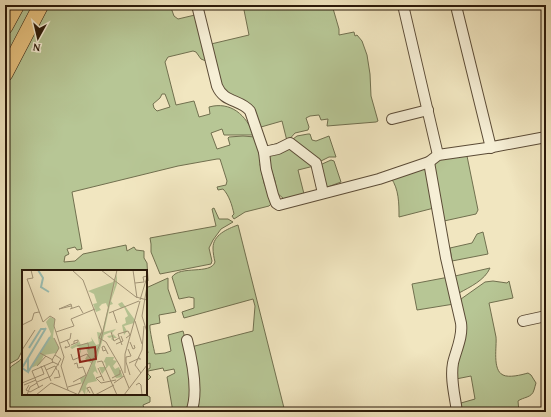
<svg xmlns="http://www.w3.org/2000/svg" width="551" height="417" viewBox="0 0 551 417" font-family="'Gentium Book Plus',serif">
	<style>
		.green { fill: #b7c695; stroke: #71704f; fill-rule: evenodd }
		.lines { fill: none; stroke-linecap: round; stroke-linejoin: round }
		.minor-casing { stroke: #5c4c37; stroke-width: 12 }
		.highway-casing { stroke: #2b1909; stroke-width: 16 }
		.minor { stroke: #f6efd6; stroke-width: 10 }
		.highway { stroke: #e8c380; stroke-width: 15 }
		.inset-river { fill: none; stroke: #9bbfb4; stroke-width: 2 }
		.inset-road { fill: none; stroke: #a29477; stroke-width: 1 }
		.view { fill: #8f2418; fill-opacity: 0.15; stroke: #8f2418; stroke-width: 2 }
		.inset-edge { fill: none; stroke: #2b1909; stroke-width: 2 }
	</style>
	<rect width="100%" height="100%" fill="#f1e6c0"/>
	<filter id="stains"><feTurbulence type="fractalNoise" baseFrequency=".005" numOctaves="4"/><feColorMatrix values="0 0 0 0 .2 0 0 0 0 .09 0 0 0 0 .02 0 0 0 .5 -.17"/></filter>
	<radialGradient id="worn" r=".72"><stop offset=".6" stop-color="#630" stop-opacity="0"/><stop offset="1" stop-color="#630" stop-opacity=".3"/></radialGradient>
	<g class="green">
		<polygon points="20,5 36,5 5,65 5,34"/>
		<path d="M47,5H170L174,16L178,19L195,15L206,61L201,59L196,52L193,51L168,57L165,62L176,105L194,101L199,117L210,114L209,107C231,101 246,115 254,135H224L222,129L211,133L217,149L230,145L228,138L229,137L243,136L255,137L262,163L260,164L264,183L272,203L269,206L245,212L234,219L232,216L234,214C232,205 229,195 223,189L218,190L217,187L226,185L227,181L220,159H217L178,166L72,192L82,249L77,250L75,247L67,249L69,254L65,256L64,262L75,261L83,254L126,245L127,251L134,247L136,250L144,251V258L147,263L148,281L146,283V271H23V349L18,359L9,364L5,370V85ZM162,94H165L170,107L157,111L154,108L153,104L160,98Z"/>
		<polygon points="243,5 332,5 339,29 339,35 354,32 355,36 357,35 362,41 367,55 370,74 371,96 378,121 376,122 327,126 328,119 321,120 319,115 310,116 306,118 309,127 308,130 295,133 286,143 276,148 270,149 265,146 261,134 262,132 267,145 268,146 287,141 282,121 261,127 250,107 229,97 221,90 219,83 211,46 211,44 249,35"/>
		<polygon points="308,134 310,134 312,140 316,141 329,136 336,157 329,157 319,162 293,139 297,136"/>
		<polygon points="287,146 314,166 298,170 304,194 284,199 277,193 275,181 266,153"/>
		<polygon points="467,156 478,210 476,214 444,221 433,163 438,159"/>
		<polygon points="331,160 334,161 341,182 325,188 320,165"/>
		<path d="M424,165L434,208L399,217C399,204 399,189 391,178Z"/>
		<polygon points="214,208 219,219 228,219 233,222 221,229 213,240 209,248 212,261 211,264 160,274 151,252 151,244 150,238 216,226 212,209"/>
		<path d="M238,225L285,412H193L191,347L253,331L255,306L253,299L184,318L182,312L194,308V298L189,297L179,299L172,277C180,265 211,275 215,262C214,258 213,253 213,248C213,235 227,229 238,225Z"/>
		<polygon points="483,232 488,254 452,261 450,248 472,243 477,234"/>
		<path d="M490,268C485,280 470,287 459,293L455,276Z"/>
		<polygon points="449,277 454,304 417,310 412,284"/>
		<path d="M168,278V289L176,312L159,315L160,323L150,325C149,328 154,350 155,354L165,353L171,351L168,335L183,331L187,345L193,388L187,412H173L167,377L175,373L174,369L164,371L163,368L148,371V374L151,377L146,382V369L147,370L150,368V363L146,365V353H148L147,348H146V288Z"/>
		<path d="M493,281L507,283L509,281L513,298L489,303C491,314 494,326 496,337C497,346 492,370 503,375C509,378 521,375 528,373L531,375L536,383C535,385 535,388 534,390C532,398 523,397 518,401L519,412H459L461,403L475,399L471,376L456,379L461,299L485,282Z"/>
		<path d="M23,357V394H144L150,397V402L143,405L145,412H5C5,400 1,381 8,370C12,364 19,363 23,357Z"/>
	</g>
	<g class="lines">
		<g class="minor-casing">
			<g id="minor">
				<path d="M197,5L217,86C224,103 240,99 250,111L264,152L266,169L273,195L276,203L279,205L379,179L429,162L438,155L487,148L546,137"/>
				<polyline points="403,5 438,155"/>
				<polyline points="457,10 491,148"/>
				<polyline points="392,119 428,110"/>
				<polyline points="264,152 278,149 290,143 316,163 323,193"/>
				<path d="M429,162L446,258L461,323C463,337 456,350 453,363C450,379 455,396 457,412"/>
				<polyline points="523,321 546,316"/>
				<path d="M187,340C192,360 199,393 191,412"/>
			</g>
		</g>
		<g class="highway-casing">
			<g id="highway">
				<polyline points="5,27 17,5"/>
				<polyline points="5,74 41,5"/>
			</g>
		</g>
		<use href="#minor" class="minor"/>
		<use href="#highway" class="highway"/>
	</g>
	<g transform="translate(22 270)">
		<rect width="125" height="125" fill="#f1e6c0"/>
		<path d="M95,3V14L89,31L91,34L88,35L82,62L94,59L90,63L95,68H91L92,71L89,69L91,67L87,68L85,66L91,65L89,62L82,65L73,95L76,104L73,101L71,103L75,111L66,113L64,116L66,121L64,125L65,121L64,118L63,125L60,120L57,124L60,115L58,108L65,105L70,94L63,89L66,84L64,78H59V84L56,76L50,79L48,77L57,72L56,69L59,75L70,71L69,67L74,75L77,74L75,62L80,63L86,38L84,33L80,34L77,37L79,40L74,42L71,34L75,33L72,24L66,21L91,12L94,5L89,32ZM100,32L113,50L112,53L102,56L105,61L102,65L100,55L104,53L103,48L106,46L102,37L99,38L96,34ZM28,47L33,49L31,67L37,78L34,83L22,85L18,94L9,98L27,69L29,64L24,52ZM84,87H92L91,90L95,91L91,96L93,99L97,97L101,107L94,108L87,95L80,104L77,97H84L83,92L81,93Z" fill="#b7c695"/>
		<path class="inset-river" d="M16,0L21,8L19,17L27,22M7,78L19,59H24M0,98L6,102V88M0,98L24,58M6,102L28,67"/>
		<path class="inset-road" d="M9,0L11,8L5,9L21,52L28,46L33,49L32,56L42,87L39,96L46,120M50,0L61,10L80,61L77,68L84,72L98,96L107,118M79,0L114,27L125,30M111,0L115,28M113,13L122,12L121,7L125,6M125,16L120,46L125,62M118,30L125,7M49,36L37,39L49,34L50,38M48,39L57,36L61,43M91,41L95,53M87,43L117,31M113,51L120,74M0,55L10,50L12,43L17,42M34,62L52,56L49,49L73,39M89,62L92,71L97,68M108,72L111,79L113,78L112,75M38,73L48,69L49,63M94,74L101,71L99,66M49,75L56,72V70L52,71V74M100,75L96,64L106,61L108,65L104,68M44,76L43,78L48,76L45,70M55,76L66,73L67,80M106,79L109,86L104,87V92L108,105M0,80L13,60M84,80L81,81L80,77L82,76L86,84M18,83L31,90M49,84L51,90L65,84L71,92M75,92L80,91L95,125M31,93L30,90L37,78L32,68M107,93L118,88V90M52,94L55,93L56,98L61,97L64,105M22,95L29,111M15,96L24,86M76,98L82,111M24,100L33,96L35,100M103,103V84L118,31M119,103L113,95L120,80L122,56M80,106L74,108L79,113L94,110M32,108L38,107L36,100M90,108L98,104V100M15,112L29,106L39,89L33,85M51,112L64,105M0,113L22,104L19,96M92,113L102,106M2,115L14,110M7,115L4,120L8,122L21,115M114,115L117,113L119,115L120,125M46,117L59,113M17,118L10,101L31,92L37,95M68,123L65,118L68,117L72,125M5,125L8,117L15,113M14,125L29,113L57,125M56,125L78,74L95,0M73,125L92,115M102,125L125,95"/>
		<path class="view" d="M73,77L74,89L58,92L56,79Z"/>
		<rect width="125" height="125" class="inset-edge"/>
	</g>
	<rect width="551" height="417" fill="none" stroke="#f1e6c0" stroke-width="20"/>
	<rect x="6" y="6" width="539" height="405" fill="none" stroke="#2b1909" stroke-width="2"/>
	<rect x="10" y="10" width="531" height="397" fill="none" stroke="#2b1909"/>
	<g transform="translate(38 38) rotate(188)" stroke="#f6efd6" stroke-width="3" paint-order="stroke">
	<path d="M0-3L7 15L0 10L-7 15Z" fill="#2b1909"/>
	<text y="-6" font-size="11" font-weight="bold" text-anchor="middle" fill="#2b1909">N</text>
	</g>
	<rect width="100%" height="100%" filter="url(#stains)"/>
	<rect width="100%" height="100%" fill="url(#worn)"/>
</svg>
